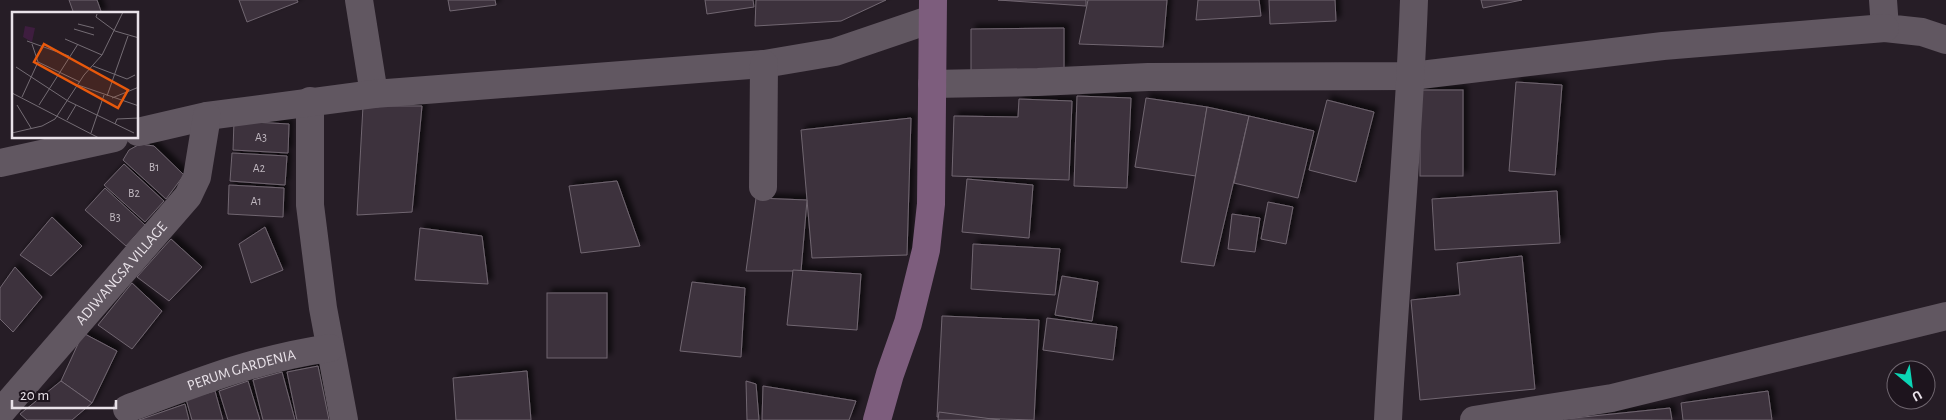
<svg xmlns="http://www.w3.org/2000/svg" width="1946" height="420" viewBox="0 0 1946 420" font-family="'Alegreya Sans',sans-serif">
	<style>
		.building { fill: #3c323c; stroke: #716671; filter: url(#shadow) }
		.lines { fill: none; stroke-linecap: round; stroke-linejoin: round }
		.street { stroke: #615761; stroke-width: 28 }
		.secondary { stroke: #7d5d7d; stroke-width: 28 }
		.labels { text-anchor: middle; stroke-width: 5; stroke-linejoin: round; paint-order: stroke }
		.number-label { font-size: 12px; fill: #beb6be }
		.street-label { font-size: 15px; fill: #e9e2e9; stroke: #1d141d }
		.inset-road { fill: none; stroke: #746c74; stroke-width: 1 }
		.view { fill: #e8590c; fill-opacity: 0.15; stroke: #e8590c; stroke-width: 2.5 }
		.inset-edge { fill: none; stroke: #e9e2e9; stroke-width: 2.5 }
	</style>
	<defs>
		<filter id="shadow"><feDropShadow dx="4.5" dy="-4.5" stdDeviation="2.5" flood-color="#0009"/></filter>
	</defs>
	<rect width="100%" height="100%" fill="#261d26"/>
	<g class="building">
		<polygon points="69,0 97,0 102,14 74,14"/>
		<polygon points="239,0 297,0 298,2 247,22"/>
		<polygon points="448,0 495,0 496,5 450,11"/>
		<polygon points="705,0 753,0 754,7 707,14"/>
		<polygon points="756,0 886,0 841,21 755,26"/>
		<polygon points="998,0 1086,0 1086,6"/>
		<polygon points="1088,0 1167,0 1163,47 1079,44"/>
		<polygon points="1198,0 1259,0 1261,16 1196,20"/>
		<polygon points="1269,0 1335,0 1336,21 1270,24"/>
		<polygon points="1481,0 1522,0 1483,8"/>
		<polygon points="1064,28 1064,70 971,71 971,29"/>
		<polygon points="1516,82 1562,85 1555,175 1509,171"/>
		<rect x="1420" y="90" width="43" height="86"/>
		<polygon points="1077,96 1131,98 1127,188 1074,186"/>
		<polygon points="1146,98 1207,107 1196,176 1135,167"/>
		<polygon points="1019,99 1072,101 1069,180 952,176 954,116 1018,117"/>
		<polygon points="1327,100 1374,112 1356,182 1309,170"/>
		<polygon points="363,106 422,106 412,212 357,215"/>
		<polygon points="1207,107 1249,116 1214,266 1181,262"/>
		<polygon points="1249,116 1314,131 1298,198 1234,183"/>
		<polygon points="911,118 907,255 812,258 801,130"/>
		<polygon points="234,121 289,124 288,153 233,150"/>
		<polygon points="140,144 154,146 184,175 166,199 123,160 129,150"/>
		<polygon points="232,153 287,156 285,185 230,181"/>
		<polygon points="124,164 164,201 145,222 104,185"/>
		<polygon points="967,179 1033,185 1029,238 962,232"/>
		<polygon points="617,181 640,246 581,253 569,186"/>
		<polygon points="229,185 284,188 283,217 228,214"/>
		<polygon points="105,188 145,225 126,246 85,210"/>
		<polygon points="1557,191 1560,243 1435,250 1432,199"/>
		<polygon points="756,198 807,200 801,271 746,271"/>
		<polygon points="1268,202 1293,207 1286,244 1261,239"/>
		<polygon points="1232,214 1260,218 1255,252 1228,249"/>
		<polygon points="52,217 82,246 51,276 20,255"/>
		<polygon points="265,227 283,270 251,283 239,244"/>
		<polygon points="420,228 482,236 488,284 415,280"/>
		<polygon points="171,239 202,267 169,301 137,277"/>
		<polygon points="973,244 1060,249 1055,295 971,289"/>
		<polygon points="1522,256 1535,389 1420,400 1411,300 1460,295 1457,263"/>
		<polygon points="15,267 42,297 13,332 0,319 0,288"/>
		<polygon points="793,270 861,274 857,330 787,325"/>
		<polygon points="1062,276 1098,282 1092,321 1055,315"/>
		<polygon points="692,282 745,288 741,357 680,351"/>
		<polygon points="132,283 162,311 132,349 98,325"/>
		<rect x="547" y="293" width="60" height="65"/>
		<polygon points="942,316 1039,320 1034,420 937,417"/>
		<polygon points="1047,318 1117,327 1113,360 1043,350"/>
		<polygon points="83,333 117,351 92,403 61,381"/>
		<polygon points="318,366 329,420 297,420 287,372"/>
		<polygon points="527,371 531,420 456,420 453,378"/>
		<polygon points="282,372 295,420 263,420 253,380"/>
		<polygon points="61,381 92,403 72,420 27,420 20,414"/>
		<polygon points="248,381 260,420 228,420 219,391"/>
		<polygon points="746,381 756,384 759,420 747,420"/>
		<polygon points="763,386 856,401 849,420 762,420"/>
		<polygon points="215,391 223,420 192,420 186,399"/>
		<polygon points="1768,391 1772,420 1683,420 1681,403"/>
		<polygon points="185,404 189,420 139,420"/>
		<polygon points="1670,408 1672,420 1564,419"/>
		<polygon points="939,412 1000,420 938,420"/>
	</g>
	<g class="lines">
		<g class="street">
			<polyline points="359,0 374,94"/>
			<polyline points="1883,0 1885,28 1922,32 1946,40"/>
			<polyline points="932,84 1038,82 1148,77 1412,76 1663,46 1885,28"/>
			<polyline points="310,101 310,205 323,308 344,420"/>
			<polyline points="138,132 207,116 374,94 764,64 835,52 932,19"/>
			<polyline points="0,163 114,138"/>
			<polyline points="763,187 764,64"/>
			<path id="s1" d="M127,409C198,382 255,359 330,348"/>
			<path id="s2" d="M0,413L188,196L197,177L207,116"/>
			<path d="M1388,420C1395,280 1409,140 1414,0"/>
			<polyline points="1474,420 1612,398 1946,316"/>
		</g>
		<polyline class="secondary" points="877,420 890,374 908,323 926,250 931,204 933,0"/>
	</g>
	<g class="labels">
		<g class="number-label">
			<text x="261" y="141">A3</text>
			<text x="154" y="171">B1</text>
			<text x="259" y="172">A2</text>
			<text x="134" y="197">B2</text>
			<text x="256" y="205">A1</text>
			<text x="115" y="221">B3</text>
		</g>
		<g class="street-label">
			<text dy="5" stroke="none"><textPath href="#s2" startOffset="185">ADIWANGSA VILLAGE</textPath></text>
			<text dy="5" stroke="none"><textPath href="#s1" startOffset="121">PERUM GARDENIA</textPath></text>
		</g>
	</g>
	<g transform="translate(12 12)">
		<rect width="126" height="126" fill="#261d26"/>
		<path d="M13,14L23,16L20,30L11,25Z" fill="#3e1d3f"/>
		<path class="inset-road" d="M85,2L84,5L103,19L127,26M66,12L82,16M62,17L82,23M53,27L90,43M15,29L57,44M26,50L68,70M81,54L115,67L123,63M4,55L56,89L122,121M66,73L127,94M0,81L87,126M95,84L116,24M10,85L26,50L20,32M100,86L127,75M5,93L19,116M27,93L66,32M55,108L64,93M103,112L105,107L127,106M0,121L30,114L43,107L72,63L90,43L111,0M79,121L92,83"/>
		<path class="view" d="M32,32L116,78L106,96L22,50Z"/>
		<rect width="126" height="126" class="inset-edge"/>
	</g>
	<g transform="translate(1911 385) rotate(151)"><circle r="24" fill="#1d141d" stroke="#6f666f"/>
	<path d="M0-4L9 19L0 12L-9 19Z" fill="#0bd5b5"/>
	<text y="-8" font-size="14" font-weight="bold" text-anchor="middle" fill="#e9e2e9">U</text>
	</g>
	<path d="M12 400v8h104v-8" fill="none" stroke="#e9e2e9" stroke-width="2.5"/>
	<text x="20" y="400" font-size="15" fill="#e9e2e9" stroke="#1d141d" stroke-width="4" paint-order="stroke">20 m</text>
</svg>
